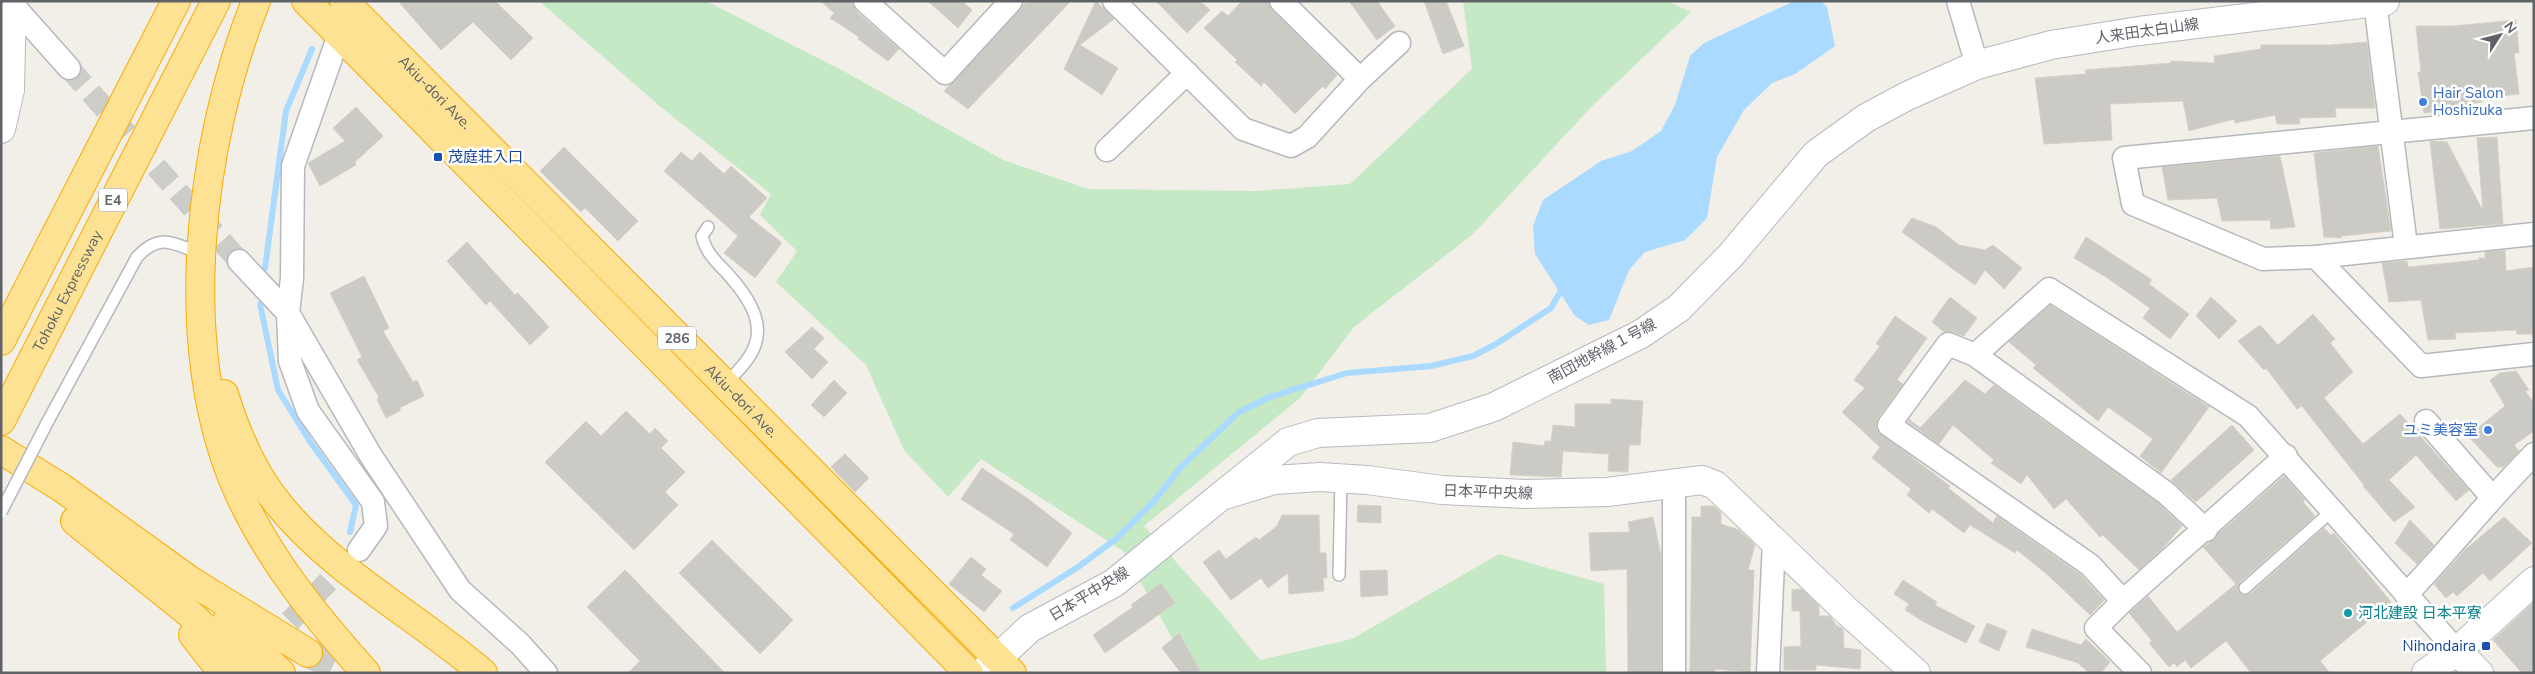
<svg xmlns="http://www.w3.org/2000/svg" width="2535" height="674" viewBox="0 0 2535 674" font-family="'Nunito Sans','Noto Sans JP',sans-serif">
	<style>
		.green { fill: #c5e8c5 }
		.water { fill: #aadaff }
		.lines { fill: none; stroke-linecap: round; stroke-linejoin: round }
		.stream { stroke: #aadaff; stroke-width: 6 }
		.building { fill: #cccac5; stroke: #d6d1c6 }
		.street-tunnel { stroke: #ccccc8; stroke-width: 22; stroke-dasharray: 22 11; stroke-linecap: butt }
		.highway-tunnel { stroke: #ccccc8; stroke-width: 28; stroke-dasharray: 28 14; stroke-linecap: butt }
		.lane-casing { stroke: #b5b8bc; stroke-width: 14 }
		.street-casing { stroke: #b5b8bc; stroke-width: 25 }
		.secondary-casing { stroke: #b6babf; stroke-width: 30 }
		.highway-casing { stroke: #f9ab00; stroke-width: 30 }
		.lane { stroke: #fff; stroke-width: 11 }
		.street { stroke: #fff; stroke-width: 22 }
		.secondary { stroke: #fff; stroke-width: 28 }
		.highway { stroke: #fde293; stroke-width: 28 }
		.lane-bridge-casing { stroke: #b5b8bc; stroke-width: 14; stroke-linecap: butt }
		.lane-bridge { stroke: #fff; stroke-width: 11 }
		.shop-dot { fill: #3f7fe0; stroke: #fff; stroke-width: 2 }
		.transit-dot { fill: #1a4fb4; stroke: #fff; stroke-width: 2 }
		.culture-dot { fill: #0f9aa8; stroke: #fff; stroke-width: 2 }
		.labels { text-anchor: middle; stroke-width: 5; stroke-linejoin: round; paint-order: stroke }
		.shield { fill: #fff; stroke: #8f9295; stroke-width: 1 }
		.shield-label { font-size: 14px; font-weight: bold; fill: #5f6368 }
		.street-label { font-size: 15px; fill: #5f6368; stroke: #fff }
		.shop-label { font-size: 15px; fill: #366cbe; stroke: #fff; text-anchor: start }
		.transit-label { font-size: 15px; fill: #164399; stroke: #fff; text-anchor: start }
		.culture-label { font-size: 15px; fill: #0d838f; stroke: #fff; text-anchor: start }
	</style>
	<rect width="100%" height="100%" fill="#f1efe8"/>
	<polygon class="green" points="539,1 706,1 847,73 1003,160 1088,189 1255,191 1350,184 1472,69 1463,1 1667,1 1691,12 1593,105 1473,234 1354,327 1300,398 1144,526 1219,610 1260,660 1352,639 1499,554 1604,584 1606,673 1192,673 1123,551 981,459 948,497 904,450 866,365 776,282 797,251 760,215 771,194 662,108"/>
	<polygon class="water" points="1794,1 1821,1 1827,7 1835,46 1795,74 1772,83 1744,110 1717,157 1707,218 1685,240 1645,252 1629,270 1609,320 1589,325 1575,316 1535,254 1533,226 1543,200 1601,161 1632,151 1661,131 1675,105 1690,56 1704,43"/>
	<g class="lines">
		<g class="stream">
			<polyline points="265,268 286,111 312,49"/>
			<polyline points="260,304 278,390 311,443 356,505 350,532"/>
			<polyline points="1013,608 1078,567 1116,539 1153,502 1182,466 1239,412 1270,397 1347,373 1431,366 1473,356 1496,344 1551,308 1563,287"/>
		</g>
	</g>
	<g class="building">
		<polygon points="398,1 495,1 533,38 511,60 473,22 441,50"/>
		<polygon points="821,1 852,1 856,11 899,49 888,61 858,39 859,37 830,18 834,13"/>
		<polygon points="928,1 962,1 972,10 958,28"/>
		<polygon points="1027,1 1071,1 968,109 944,91"/>
		<polygon points="1096,1 1114,19 1080,45 1118,68 1102,95 1064,69"/>
		<polygon points="1156,1 1200,1 1210,10 1187,33"/>
		<polygon points="1242,1 1268,1 1272,10 1337,75 1325,89 1323,86 1295,114 1264,82 1261,86 1235,62 1237,60 1204,28 1222,11 1228,16"/>
		<polygon points="1349,1 1377,1 1395,26 1377,40"/>
		<polygon points="1424,1 1446,1 1464,46 1443,54"/>
		<polygon points="2516,20 2519,53 2514,53 2519,94 2482,98 2482,102 2446,107 2447,110 2424,113 2418,72 2421,72 2416,26 2454,26"/>
		<polygon points="2367,42 2375,108 2335,108 2336,117 2299,118 2300,124 2277,124 2275,115 2235,123 2234,119 2189,131 2183,101 2110,104 2112,140 2044,144 2035,78 2086,74 2085,70 2171,63 2171,61 2215,63 2214,56 2261,49 2261,45 2330,45"/>
		<polygon points="356,107 383,136 355,162 356,165 320,186 308,163 345,141 333,128"/>
		<polygon points="2497,137 2503,224 2440,229 2430,141 2447,142 2483,211 2477,138"/>
		<polygon points="2378,146 2391,231 2341,236 2341,238 2324,237 2314,153"/>
		<polygon points="564,147 638,221 618,241 585,208 581,212 540,171"/>
		<polygon points="681,152 692,161 700,152 724,174 731,166 767,198 749,217 782,243 755,278 724,253 738,236 664,171"/>
		<polygon points="2280,156 2295,227 2271,229 2270,220 2222,221 2217,198 2168,200 2162,167"/>
		<polygon points="1912,218 1936,227 1959,245 1985,250 1993,245 2022,268 2004,289 1985,270 1975,285 1902,232"/>
		<polygon points="2086,237 2152,280 2149,284 2189,314 2170,339 2143,318 2150,308 2106,277 2074,258"/>
		<polygon points="467,242 515,295 518,293 549,327 530,345 490,301 486,305 447,261"/>
		<polygon points="2505,250 2506,271 2534,267 2534,334 2517,334 2516,330 2455,333 2456,339 2428,340 2421,300 2389,302 2382,263 2407,261 2408,267 2479,260 2479,258 2485,258 2485,252"/>
		<polygon points="364,276 389,328 383,331 413,382 417,380 424,396 399,408 401,410 386,418 377,399 379,397 357,360 362,357 330,293"/>
		<polygon points="1950,297 1977,318 1964,336 1953,332 1944,332 1932,322"/>
		<polygon points="2211,297 2237,321 2219,339 2196,316"/>
		<polygon points="2050,305 2209,407 2161,473 2140,456 2153,439 2108,407 2098,421 2033,368 2036,365 2009,342"/>
		<polygon points="2313,314 2335,339 2330,343 2353,372 2324,398 2363,444 2400,414 2469,490 2456,501 2416,455 2389,480 2415,507 2394,522 2363,486 2364,485 2302,406 2297,409 2266,368 2264,370 2238,341 2260,325 2278,345"/>
		<polygon points="1895,316 1927,338 1897,380 1903,384 1878,418 1876,424 1877,431 1950,486 1948,488 1993,523 1997,516 2081,575 2104,600 2090,615 2049,576 2017,550 2015,553 1970,525 1964,533 1932,509 1929,513 1907,495 1911,489 1872,458 1880,447 1842,412 1865,388 1854,380 1880,346 1876,344"/>
		<polygon points="812,327 824,338 814,349 828,362 812,379 785,352"/>
		<polygon points="2516,371 2529,390 2525,391 2534,403 2534,431 2514,445 2519,451 2503,467 2497,467 2468,436 2505,406 2490,380 2500,373"/>
		<polygon points="834,380 847,393 824,417 811,405"/>
		<polygon points="1965,380 1985,394 1994,385 2158,503 2182,526 2163,548 2139,570 2103,535 2100,537 2066,499 2054,509 2027,475 2021,484 1991,463 1994,460 1953,425 1939,444 1908,422 1909,419 1920,428"/>
		<polygon points="1611,399 1643,401 1640,445 1629,445 1628,472 1608,471 1609,454 1563,451 1561,477 1510,475 1513,442 1544,446 1545,441 1551,441 1553,425 1575,427 1575,404 1611,404"/>
		<polygon points="626,411 650,434 655,428 668,441 661,448 685,472 665,492 678,505 634,550 545,462 586,421 601,436"/>
		<polygon points="2232,425 2254,450 2196,502 2171,480"/>
		<polygon points="845,454 869,478 855,492 831,467"/>
		<polygon points="982,468 1027,498 1072,533 1047,567 1010,540 1014,534 961,499"/>
		<polygon points="2284,476 2305,500 2303,502 2315,516 2240,582 2238,586 2239,593 2243,595 2250,594 2324,528 2331,535 2334,533 2391,602 2320,661 2330,673 2251,673 2226,641 2191,668 2185,660 2177,667 2174,663 2169,667 2149,643 2152,641 2129,613 2148,596 2177,632 2236,584 2203,547 2215,539 2218,534"/>
		<polygon points="1358,505 1381,506 1381,523 1357,522"/>
		<polygon points="1701,506 1714,506 1721,513 1721,524 1739,530 1755,545 1748,570 1754,570 1750,672 1715,669 1715,673 1690,673 1692,517 1701,517"/>
		<polygon points="1282,515 1319,515 1320,553 1326,553 1327,578 1323,578 1324,591 1289,594 1288,573 1268,588 1261,578 1231,600 1203,562 1219,550 1226,559 1256,537 1259,540 1277,526"/>
		<polygon points="1653,517 1661,556 1661,673 1628,673 1627,569 1591,571 1589,533 1630,532 1628,522"/>
		<polygon points="2504,517 2532,543 2490,581 2483,573 2457,596 2453,592 2446,598 2434,584 2466,549"/>
		<polygon points="2410,520 2434,545 2417,564 2395,543"/>
		<polygon points="712,540 793,620 760,654 679,573"/>
		<polygon points="971,557 986,569 981,575 1002,591 984,612 949,584"/>
		<polygon points="625,570 725,673 628,673 640,661 587,607"/>
		<polygon points="1387,570 1388,595 1361,597 1360,571"/>
		<polygon points="1903,580 1937,602 1935,605 1975,626 1966,643 1924,622 1905,610 1909,604 1894,594"/>
		<polygon points="1161,583 1175,603 1105,653 1093,635 1133,607 1131,605"/>
		<polygon points="1802,589 1819,606 1819,616 1830,616 1836,625 1843,629 1844,648 1861,650 1860,669 1816,665 1816,670 1784,670 1784,647 1801,646 1800,611 1792,611 1792,590"/>
		<polygon points="2534,602 2534,673 2522,673 2493,640"/>
		<polygon points="1987,623 2007,631 1999,651 1979,642"/>
		<polygon points="2032,629 2081,645 2086,639 2110,662 2101,673 2089,673 2078,663 2026,647"/>
		<polygon points="1179,633 1201,673 1181,673 1162,648"/>
	</g>
	<g class="lines">
		<g class="street-tunnel">
			<polyline points="69,68 239,261"/>
			<polyline points="267,645 354,555"/>
		</g>
		<polyline class="highway-tunnel" points="308,653 346,673"/>
		<g class="lane-casing">
			<g id="lane">
				<path d="M708,227L702,236C705,251 716,262 727,273C743,291 765,318 755,345C750,360 736,373 725,384"/>
				<path d="M48,421L137,257C160,232 172,244 201,253"/>
				<polyline points="1339,575 1341,479"/>
				<polyline points="2245,588 2333,510"/>
			</g>
		</g>
		<g class="street-casing">
			<g id="street">
				<polyline points="865,1 945,73 1011,1"/>
				<polyline points="1114,1 1243,129 1291,146 1307,137 1360,79 1281,1"/>
				<polyline points="1958,1 1977,65"/>
				<polyline points="2375,2 2406,246"/>
				<polyline points="12,4 69,68"/>
				<polyline points="344,21 293,166 292,278 288,313 290,361 308,411 373,502 376,526 359,550"/>
				<polyline points="1360,79 1399,43"/>
				<polyline points="2534,118 2124,158 2133,204 2263,259 2316,257 2534,234"/>
				<polyline points="1107,150 1187,73"/>
				<polyline points="2316,257 2421,366 2534,354"/>
				<polyline points="239,261 288,313 371,456 460,590 520,644 546,673"/>
				<polyline points="1975,355 2166,493 2206,530"/>
				<polyline points="2426,421 2492,497"/>
				<path d="M2406,595C2450,549 2489,499 2534,454"/>
				<polyline points="2123,601 2286,456"/>
				<polyline points="1674,673 1674,482"/>
				<polyline points="1768,673 1774,541"/>
				<polyline points="2140,673 2096,628 2123,601 2090,565 1889,425 1948,344 1975,355 2049,289 2248,416 2457,651"/>
			</g>
		</g>
		<g class="secondary-casing">
			<g id="secondary">
				<polyline points="1,129 10,90 12,1"/>
				<polyline points="1221,496 1288,442 1318,433 1430,428 1494,407 1641,334 1679,308 1731,255 1816,154 1866,118 1907,96 1977,65 2051,45 2139,31 2385,1"/>
				<polyline points="2457,651 2479,673"/>
				<polyline points="982,673 1030,628 1114,583 1221,496 1274,480 1320,477 1367,480 1442,490 1526,494 1607,492 1702,480 1715,485 1848,612 1916,673"/>
				<polyline points="2426,673 2457,651 2534,581"/>
			</g>
		</g>
		<g class="highway-casing">
			<g id="highway">
				<path d="M256,1C199,143 174,348 238,491C269,560 316,617 366,673"/>
				<polyline points="306,1 969,673"/>
				<path id="s1" d="M344,1L1012,673"/>
				<polyline points="1,341 176,1"/>
				<path d="M224,394C236,433 254,475 280,506C336,574 417,616 483,673"/>
				<path id="s2" d="M1,421L216,1"/>
				<polyline points="1,450 62,488 191,581 308,653"/>
				<polyline points="75,521 189,613 253,673"/>
				<polyline points="227,621 281,673"/>
				<polyline points="193,635 223,673"/>
			</g>
		</g>
		<use href="#lane" class="lane"/>
		<use href="#street" class="street"/>
		<use href="#secondary" class="secondary"/>
		<use href="#highway" class="highway"/>
		<g class="lane-bridge-casing">
			<polyline id="lane-bridge" points="1,512 48,421"/>
		</g>
		<use href="#lane-bridge" class="lane-bridge"/>
	</g>
	<g class="shop-dot">
		<circle cx="2423" cy="102" r="5"/>
		<circle cx="2488" cy="430" r="5"/>
	</g>
	<g class="transit-dot">
		<rect x="433" y="152" width="10" height="10" rx="2.5"/>
		<rect x="2481" y="641" width="10" height="10" rx="2.5"/>
	</g>
	<circle class="culture-dot" cx="2348" cy="613" r="5"/>
	<g class="labels">
		<g class="shield">
			<rect x="99" y="188.5" width="28" height="23" rx="4"/>
			<rect x="658" y="326.5" width="38" height="23" rx="4"/>
		</g>
		<g class="shield-label">
			<text x="113" y="205">E4</text>
			<text x="677" y="343">286</text>
		</g>
		<g class="street-label">
			<text transform="translate(2147 31) rotate(-8)" y="5">人来田太白山線</text>
			<text dy="5" stroke="none"><textPath href="#s1" startOffset="129">Akiu-dori Ave.</textPath></text>
			<text dy="5" stroke="none"><textPath href="#s2" startOffset="146">Tohoku Expressway</textPath></text>
			<text transform="translate(1602 351) rotate(-28)" y="5">南団地幹線１号線</text>
			<text dy="5" stroke="none"><textPath href="#s1" startOffset="564">Akiu-dori Ave.</textPath></text>
			<text transform="translate(1488 492) rotate(2)" y="5">日本平中央線</text>
			<text transform="translate(1089 594) rotate(-31)" y="5">日本平中央線</text>
		</g>
		<g class="shop-label">
			<text x="2433" y="98">Hair Salon<tspan x="2433" dy="17">Hoshizuka</tspan></text>
			<text x="2478" y="435" text-anchor="end">ユミ美容室</text>
		</g>
		<g class="transit-label">
			<text x="448" y="162">茂庭荘入口</text>
			<text x="2476" y="651" text-anchor="end">Nihondaira</text>
		</g>
		<g class="culture-label">
			<text x="2358" y="618">河北建設 日本平寮</text>
		</g>
	</g>
	<rect width="2535" height="674" fill="none" stroke="#5f6368" stroke-width="5"/>
	<g transform="translate(2500 35) rotate(54)" stroke="#ffffff" stroke-width="4" paint-order="stroke">
	<path d="M0-4L9 19L0 12L-9 19Z" fill="#5f6368"/>
	<text y="-8" font-size="14" font-weight="bold" text-anchor="middle" fill="#5f6368">N</text>
	</g>
</svg>
